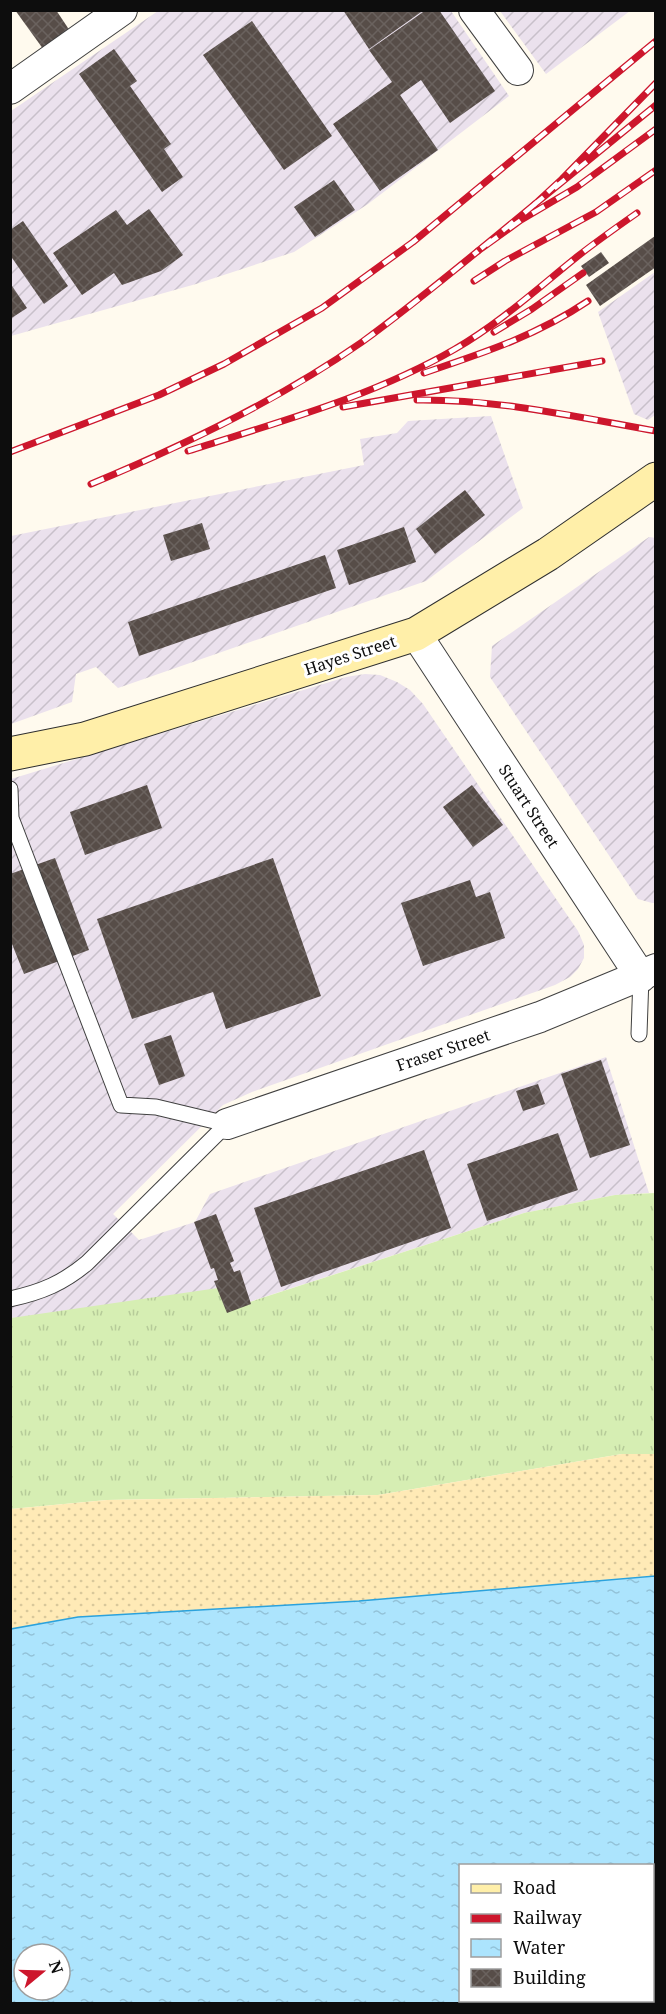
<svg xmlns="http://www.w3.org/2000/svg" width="666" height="2014" viewBox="0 0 666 2014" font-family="'Noto Serif',serif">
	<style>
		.industrial { fill: url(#industrial-furrows) }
		.grass { fill: url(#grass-tufts) }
		.sand { fill: url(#sand-dots) }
		.water { fill: url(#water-ripples); stroke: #2ba2dc; stroke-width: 1.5; fill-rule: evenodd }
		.building { fill: url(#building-cross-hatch) }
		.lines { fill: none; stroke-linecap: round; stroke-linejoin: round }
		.lane-casing { stroke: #404040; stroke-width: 17 }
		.street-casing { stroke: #404040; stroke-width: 32 }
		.secondary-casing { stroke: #2f2f2f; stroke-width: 35 }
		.lane { stroke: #fff; stroke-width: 15 }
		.street { stroke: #fff; stroke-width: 30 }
		.secondary { stroke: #ffefa9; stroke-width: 33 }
		.rail-casing { stroke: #cd162c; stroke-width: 7 }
		.rail { stroke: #fff; stroke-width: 4.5; stroke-dasharray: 14; stroke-linecap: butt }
		.labels { text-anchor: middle; stroke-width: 6; stroke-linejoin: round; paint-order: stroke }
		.street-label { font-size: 16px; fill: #0d0d0d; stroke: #fff }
	</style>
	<defs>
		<pattern id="industrial-furrows" width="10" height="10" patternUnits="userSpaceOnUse" patternTransform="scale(1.5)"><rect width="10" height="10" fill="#ebe1ed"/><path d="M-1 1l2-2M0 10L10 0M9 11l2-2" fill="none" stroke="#c8c0ca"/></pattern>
		<pattern id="grass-tufts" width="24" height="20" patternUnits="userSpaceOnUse" patternTransform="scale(1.5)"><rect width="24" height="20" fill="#d6eeb3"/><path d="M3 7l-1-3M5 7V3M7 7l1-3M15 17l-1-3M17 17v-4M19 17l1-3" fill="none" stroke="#b6cb99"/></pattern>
		<pattern id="sand-dots" width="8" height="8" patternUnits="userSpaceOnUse" patternTransform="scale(1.5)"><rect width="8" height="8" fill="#ffeab6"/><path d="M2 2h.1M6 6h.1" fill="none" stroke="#d9c89b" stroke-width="1.8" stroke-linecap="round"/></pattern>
		<pattern id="water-ripples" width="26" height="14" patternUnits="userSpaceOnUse" patternTransform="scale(1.5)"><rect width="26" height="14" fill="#ace4fd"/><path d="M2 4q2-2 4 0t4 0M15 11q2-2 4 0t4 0" fill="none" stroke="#93c2d8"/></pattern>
		<pattern id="building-cross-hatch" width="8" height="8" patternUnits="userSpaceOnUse" patternTransform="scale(1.5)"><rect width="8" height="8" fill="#574d48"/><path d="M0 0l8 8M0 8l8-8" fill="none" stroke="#6a625e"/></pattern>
	</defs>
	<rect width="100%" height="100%" fill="#fffaee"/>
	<g class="industrial">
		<polygon points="158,11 451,11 509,96 368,204 294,252 196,284 11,336 11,111"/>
		<polygon points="500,11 630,11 546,74"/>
		<polygon points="655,272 655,415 648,420 634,414 598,312"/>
		<polygon points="491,416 523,508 426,581 118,688 96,667 76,674 72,702 11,724 11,536 364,465 360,439 397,433 408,421"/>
		<polygon points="649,537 656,538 656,903 652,903 638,899 490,677 492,646"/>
		<polygon points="365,674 380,675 397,682 410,690 423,704 578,931 584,945 584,958 578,969 570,977 555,985 252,1092 223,1105 113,1214 139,1240 195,1222 210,1194 606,1057 649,1193 615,1195 524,1213 227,1309 11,1318 11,779 346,677"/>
	</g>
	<polygon class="grass" points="655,1193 655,1454 622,1454 378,1495 107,1500 11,1509 11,1318 218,1288 228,1309 524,1213 615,1195"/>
	<polygon class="sand" points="622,1454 655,1454 655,1576 359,1601 78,1617 11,1629 11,1509 107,1500 378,1495"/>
	<path class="water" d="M655,1576V2003H11V1629L78,1617L359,1601ZM460,1866H652V2000H460ZM24,1954H60V1990H24Z"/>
	<g class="building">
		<polygon points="15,10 56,10 72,34 46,53"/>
		<polygon points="343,10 424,10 369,49"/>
		<polygon points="426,10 439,10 495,91 450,123 421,80 400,95 438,150 380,191 333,124 392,82 369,50"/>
		<polygon points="252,21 332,136 284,170 203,55"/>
		<polygon points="114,49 137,81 130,86 171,144 164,149 183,177 162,192 79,74"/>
		<polygon points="334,180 355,210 315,237 294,207"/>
		<polygon points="149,209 183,255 161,271 122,285 114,273 82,295 53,253 116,210 127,225"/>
		<polygon points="23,221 68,286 44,304 10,255 10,230"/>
		<polygon points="655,236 656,267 600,306 586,285"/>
		<polygon points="601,252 609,263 589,277 581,266"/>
		<polygon points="10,283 27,308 10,319"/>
		<polygon points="465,490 485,515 435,554 416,529"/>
		<polygon points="202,523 210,549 171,561 163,535"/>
		<polygon points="404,527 416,562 349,585 337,550"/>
		<polygon points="325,555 336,588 139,656 128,622"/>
		<polygon points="147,785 162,828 85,855 70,812"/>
		<polygon points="472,785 503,825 473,847 443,807"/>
		<polygon points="55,858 89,950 24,974 10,939 10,874"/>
		<polygon points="273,858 321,996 226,1029 213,992 132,1019 97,919"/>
		<polygon points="470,880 476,897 490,892 505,938 423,966 401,903"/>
		<polygon points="171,1035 185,1076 159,1085 144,1044"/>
		<polygon points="601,1060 630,1145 590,1158 561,1074"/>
		<polygon points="538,1084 545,1104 523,1111 516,1091"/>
		<polygon points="558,1133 578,1190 487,1221 467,1164"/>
		<polygon points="424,1150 451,1228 281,1287 254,1208"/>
		<polygon points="216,1214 234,1261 230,1263 234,1272 240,1270 251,1304 227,1313 214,1281 218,1280 214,1268 211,1269 194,1222"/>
	</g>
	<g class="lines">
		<g class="lane-casing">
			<g id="lane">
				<polyline points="10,789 11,818 121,1105 156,1107 227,1124"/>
				<polyline points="639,1034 641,977"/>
				<path d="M10,1299C42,1292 63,1283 87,1263L227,1124"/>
			</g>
		</g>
		<g class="street-casing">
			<g id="street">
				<polyline points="474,10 518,70"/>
				<polyline points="10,89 122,10"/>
				<polyline points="416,634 641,977"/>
				<polyline points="227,1124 540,1017 656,969"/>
			</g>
		</g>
		<g class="secondary-casing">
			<polyline id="secondary" points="10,754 85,739 416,634 548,554 656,479"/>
		</g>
		<use href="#lane" class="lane"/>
		<use href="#street" class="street"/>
		<use href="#secondary" class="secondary"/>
		<g class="rail-casing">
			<g id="rail">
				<polyline points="656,83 562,179 535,204 656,105"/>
				<polyline points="535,204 478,251 521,220 577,187 656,129"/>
				<polyline points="474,281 505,261 596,212 656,170"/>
				<polyline points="494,332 532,309 583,273"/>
				<path d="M424,373C483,353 536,336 588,301"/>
				<path d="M417,400C497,399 577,417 656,431"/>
				<polyline points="343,407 602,361"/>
				<path d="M188,451C278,422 372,397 455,349C500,323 538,288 578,256C597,241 617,227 637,213"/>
				<polyline points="10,452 159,395 224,364 322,308 413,242 656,41"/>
				<path d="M91,484C185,445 279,400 362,342C402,313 440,282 478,251"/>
			</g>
		</g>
		<use href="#rail" class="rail"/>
	</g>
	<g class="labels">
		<g class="street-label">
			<text transform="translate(350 655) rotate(-18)" y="6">Hayes Street</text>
			<text transform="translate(529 806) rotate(57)" y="6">Stuart Street</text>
			<text transform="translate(443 1050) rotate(-19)" y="6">Fraser Street</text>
		</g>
	</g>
	<rect width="666" height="2014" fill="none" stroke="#0d0d0d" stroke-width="24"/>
	<rect x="459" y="1864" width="195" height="138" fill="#ffffff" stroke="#9e9e9e" stroke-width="1.5"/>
	<rect x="471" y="1884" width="30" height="9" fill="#ffefa9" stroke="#9e9e9e" stroke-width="1.5"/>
	<text x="513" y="1894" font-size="18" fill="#0d0d0d">Road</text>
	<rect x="471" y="1914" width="30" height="9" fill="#cd162c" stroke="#9e9e9e" stroke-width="1.5"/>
	<text x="513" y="1924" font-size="18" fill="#0d0d0d">Railway</text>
	<rect x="471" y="1939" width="30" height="18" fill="url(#water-ripples)" stroke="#9e9e9e" stroke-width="1.5"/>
	<text x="513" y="1954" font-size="18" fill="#0d0d0d">Water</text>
	<rect x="471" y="1969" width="30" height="18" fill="url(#building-cross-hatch)" stroke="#9e9e9e" stroke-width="1.5"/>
	<text x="513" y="1984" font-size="18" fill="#0d0d0d">Building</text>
	<g transform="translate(42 1972) rotate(71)"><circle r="28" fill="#ffffff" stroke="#9e9e9e" stroke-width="1.5"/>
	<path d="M0-4.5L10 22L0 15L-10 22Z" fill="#cd162c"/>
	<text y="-9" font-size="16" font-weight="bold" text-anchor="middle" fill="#0d0d0d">N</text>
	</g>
</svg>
